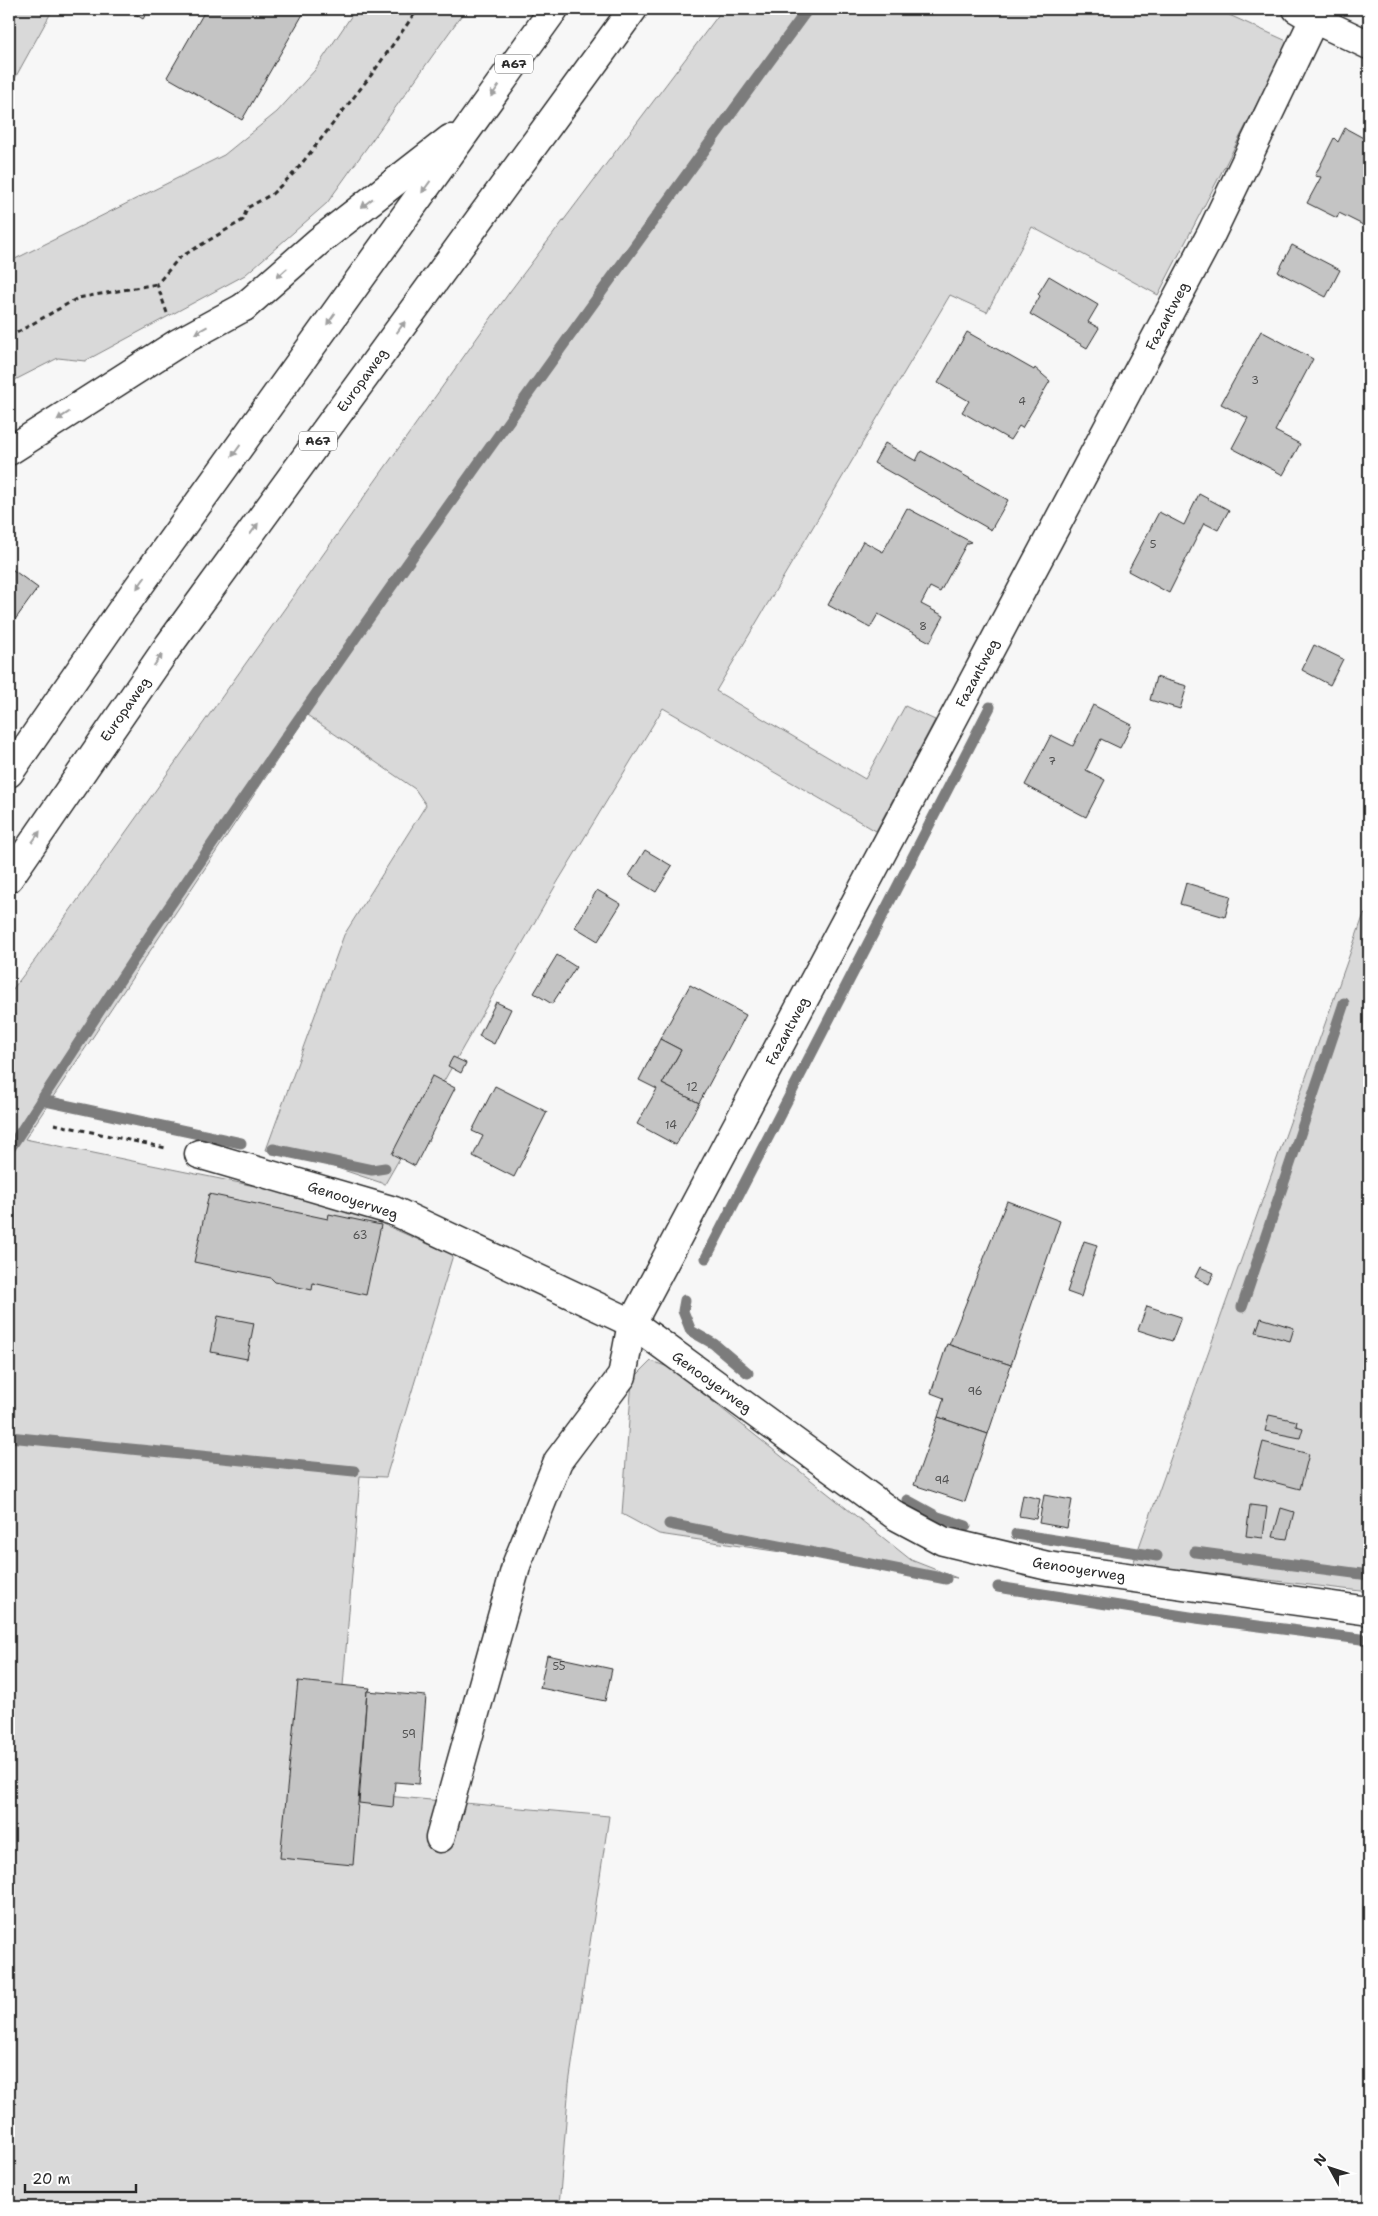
<svg xmlns="http://www.w3.org/2000/svg" width="1378" height="2216" viewBox="0 0 1378 2216" font-family="'Shantell Sans',sans-serif">
	<style>
		.green { fill: #d9d9d9; stroke: #828282 }
		.lines { fill: none; stroke-linecap: round; stroke-linejoin: round }
		.stream { stroke: #7b7b7b; stroke-width: 11 }
		.building { fill: #c4c4c4; stroke: #2b2b2b }
		.minor-casing { stroke: #2b2b2b; stroke-width: 31 }
		.highway-casing { stroke: #2b2b2b; stroke-width: 31 }
		.path { stroke: #2b2b2b; stroke-width: 3; stroke-dasharray: 5 4; stroke-linecap: butt }
		.minor { stroke: #fff; stroke-width: 28 }
		.highway { stroke: #fff; stroke-width: 28 }
		.oneway { fill: #a0a0a0 }
		.labels { text-anchor: middle; stroke-width: 4; stroke-linejoin: round; paint-order: stroke }
		.number-label { font-size: 11px; fill: #515151 }
		.shield { fill: #fff; stroke: #6b6b6b; stroke-width: 1 }
		.shield-label { font-size: 12px; font-weight: bold; fill: #2b2b2b }
		.street-label { font-size: 14px; fill: #2b2b2b; stroke: #fff }
	</style>
	<rect width="100%" height="100%" fill="#f7f7f7"/>
	<filter id="ink" filterUnits="userSpaceOnUse"><feTurbulence type="fractalNoise" baseFrequency=".02" numOctaves="2"/><feDisplacementMap in="SourceGraphic" scale="10" xChannelSelector="R" yChannelSelector="G"/><feConvolveMatrix kernelMatrix="1 2 1 2 8 2 1 2 1" color-interpolation-filters="sRGB"/></filter>
	<g filter="url(#ink)">
		<g class="green">
			<polygon points="9,9 53,9 9,89"/>
			<polygon points="356,9 466,9 327,203 245,275 85,361 58,358 9,383 9,262 224,155 277,112 315,70"/>
			<polygon points="723,9 1216,9 1289,42 1158,295 1032,227 987,312 950,295 716,691 865,779 905,706 935,720 876,831 663,708 557,883 385,1184 325,1164 266,1150 344,935 426,805 415,789 307,715 25,1139 274,1190 369,1218 453,1255 386,1477 360,1476 329,1859 353,1793 609,1816 569,2084 559,2207 9,2207 9,994 35,960 511,290"/>
			<polygon points="1364,914 1369,916 1369,1592 1133,1564"/>
			<polygon points="651,1361 671,1368 911,1560 957,1578 659,1534 622,1514 632,1380"/>
		</g>
		<g class="lines">
			<g class="stream">
				<polyline points="41,1100 241,1143"/>
				<polyline points="273,1149 372,1170 385,1168"/>
				<path d="M9,1150C61,1070 113,989 167,910C375,605 589,306 808,9"/>
				<polyline points="706,1258 990,707"/>
				<polyline points="685,1300 683,1311 691,1331 714,1344 748,1373"/>
				<polyline points="1242,1307 1344,1003"/>
				<polyline points="9,1437 354,1471"/>
				<polyline points="907,1500 938,1517 966,1526"/>
				<polyline points="669,1524 946,1579"/>
				<polyline points="1016,1534 1157,1556"/>
				<polyline points="1195,1552 1369,1575"/>
				<polyline points="998,1587 1196,1618 1369,1640"/>
			</g>
		</g>
		<g class="building">
			<polygon points="134,9 149,9 143,19 132,12"/>
			<polygon points="206,9 306,9 242,120 167,77"/>
			<polygon points="1345,128 1369,141 1369,228 1339,213 1337,218 1307,203 1321,177 1315,176 1334,138 1338,142"/>
			<polygon points="1292,245 1340,270 1326,297 1278,272"/>
			<polygon points="1049,276 1098,305 1088,322 1099,328 1087,348 1030,314 1040,296 1038,294"/>
			<polygon points="1261,331 1313,359 1275,431 1300,444 1283,475 1232,448 1248,418 1221,404"/>
			<polygon points="967,332 1034,370 1035,368 1050,381 1022,428 1019,426 1010,440 962,412 969,401 938,383"/>
			<polygon points="885,443 916,461 921,451 1008,500 991,530 874,463"/>
			<polygon points="1199,494 1229,510 1218,530 1204,523 1169,593 1128,571 1159,512 1184,525"/>
			<polygon points="907,508 971,542 967,543 940,592 930,587 921,604 944,616 930,642 878,614 870,628 828,605 863,541 883,552"/>
			<polygon points="9,567 38,588 9,628"/>
			<polygon points="1314,645 1343,659 1330,685 1302,670"/>
			<polygon points="1156,677 1187,686 1180,709 1150,700"/>
			<polygon points="1093,705 1132,725 1120,748 1101,739 1093,756 1086,770 1105,780 1086,817 1025,785 1051,735 1073,746"/>
			<polygon points="645,850 672,866 656,892 629,876"/>
			<polygon points="1186,883 1231,896 1225,917 1180,904"/>
			<polygon points="597,890 621,904 598,941 575,927"/>
			<polygon points="557,955 576,967 552,1004 534,993"/>
			<polygon points="690,985 746,1015 699,1103 662,1084 681,1050 660,1039"/>
			<polygon points="496,1002 511,1009 494,1044 479,1036"/>
			<polygon points="660,1039 681,1050 662,1084 699,1103 676,1145 637,1124 657,1089 639,1080"/>
			<polygon points="453,1057 466,1063 461,1073 448,1066"/>
			<polygon points="432,1076 455,1088 415,1166 392,1154"/>
			<polygon points="495,1086 547,1112 514,1177 473,1156 483,1136 472,1131"/>
			<polygon points="209,1194 328,1219 329,1214 381,1225 366,1295 313,1283 312,1290 275,1282 271,1278 194,1262"/>
			<polygon points="1007,1201 1060,1221 1011,1365 949,1345"/>
			<polygon points="1084,1241 1097,1245 1081,1297 1067,1292"/>
			<polygon points="1200,1267 1214,1273 1209,1284 1195,1277"/>
			<polygon points="1147,1306 1181,1317 1172,1341 1138,1330"/>
			<polygon points="218,1316 254,1323 247,1359 211,1352"/>
			<polygon points="1261,1318 1294,1328 1290,1341 1256,1332"/>
			<polygon points="947,1344 1011,1365 988,1434 938,1417 944,1398 931,1393"/>
			<polygon points="1269,1415 1297,1421 1296,1426 1303,1428 1300,1438 1265,1431"/>
			<polygon points="938,1417 988,1434 965,1502 914,1485"/>
			<polygon points="1263,1442 1309,1454 1300,1489 1254,1477"/>
			<polygon points="1023,1495 1040,1499 1036,1519 1019,1516"/>
			<polygon points="1044,1495 1072,1500 1067,1528 1039,1523"/>
			<polygon points="1250,1505 1267,1507 1263,1538 1246,1536"/>
			<polygon points="1281,1508 1294,1512 1287,1539 1273,1537"/>
			<polygon points="547,1655 612,1669 605,1701 540,1688"/>
			<polygon points="298,1681 370,1688 369,1691 367,1691 353,1865 280,1858"/>
			<polygon points="367,1691 426,1696 419,1784 395,1782 393,1807 359,1803"/>
		</g>
		<g class="lines">
			<g class="minor-casing">
				<g id="minor">
					<polyline points="1297,9 1314,19 1369,45"/>
					<polyline points="9,451 178,343 244,307"/>
					<polyline points="199,1154 394,1211 632,1323 896,1516 943,1541 1048,1566 1369,1611"/>
					<polyline points="440,1838 517,1563 558,1461 622,1376 632,1323 1211,234 1314,19"/>
				</g>
			</g>
			<g class="highway-casing">
				<g id="highway">
					<polyline points="244,307 319,241 450,139"/>
					<polyline points="9,773 121,611 554,9"/>
					<polyline points="9,878 169,645 633,9"/>
				</g>
			</g>
			<g class="path">
				<polyline points="167,313 157,284 179,258 243,220 247,208 272,194 295,172 372,74 418,9"/>
				<polyline points="9,337 78,298 157,284"/>
				<polyline points="54,1124 166,1148"/>
			</g>
			<use href="#minor" class="minor"/>
			<use href="#highway" class="highway"/>
		</g>
		<defs><path id="oneway-solid" d="M-6-.8H1V-3.2L6.5 0L1 3.2V.8H-6Z" transform="scale(1.25)"/></defs>
		<g class="oneway">
			<use href="#oneway-solid" transform="translate(495 91) rotate(126)"/>
			<use href="#oneway-solid" transform="translate(426 187) rotate(126)"/>
			<use href="#oneway-solid" transform="translate(367 203) rotate(142)"/>
			<use href="#oneway-solid" transform="translate(282 273) rotate(139)"/>
			<use href="#oneway-solid" transform="translate(331 319) rotate(126)"/>
			<use href="#oneway-solid" transform="translate(401 327) rotate(-54)"/>
			<use href="#oneway-solid" transform="translate(201 330) rotate(151)"/>
			<use href="#oneway-solid" transform="translate(63 416) rotate(147)"/>
			<use href="#oneway-solid" transform="translate(236 451) rotate(126)"/>
			<use href="#oneway-solid" transform="translate(254 529) rotate(-54)"/>
			<use href="#oneway-solid" transform="translate(141 583) rotate(126)"/>
			<use href="#oneway-solid" transform="translate(158 660) rotate(-55)"/>
			<use href="#oneway-solid" transform="translate(36 837) rotate(-55)"/>
		</g>
	</g>
	<g class="labels">
		<g class="number-label">
			<text x="1255" y="384">3</text>
			<text x="1022" y="405">4</text>
			<text x="1153" y="548">5</text>
			<text x="923" y="630">8</text>
			<text x="1052" y="765">7</text>
			<text x="692" y="1091">12</text>
			<text x="671" y="1129">14</text>
			<text x="360" y="1239">63</text>
			<text x="975" y="1395">96</text>
			<text x="942" y="1484">94</text>
			<text x="559" y="1670">55</text>
			<text x="409" y="1738">59</text>
		</g>
		<g class="shield">
			<rect x="495" y="54.5" width="38" height="19" rx="4"/>
			<rect x="299" y="431.5" width="38" height="19" rx="4"/>
		</g>
		<g class="shield-label">
			<text x="514" y="68">A67</text>
			<text x="318" y="445">A67</text>
		</g>
		<g class="street-label">
			<text transform="translate(1167 316) rotate(-62)" y="5">Fazantweg</text>
			<text transform="translate(362 380) rotate(-54)" y="5">Europaweg</text>
			<text transform="translate(977 673) rotate(-62)" y="5">Fazantweg</text>
			<text transform="translate(125 709) rotate(-55)" y="5">Europaweg</text>
			<text transform="translate(787 1031) rotate(-62)" y="5">Fazantweg</text>
			<text transform="translate(353 1200) rotate(18)" y="5">Genooyerweg</text>
			<text transform="translate(712 1382) rotate(36)" y="5">Genooyerweg</text>
			<text transform="translate(1079 1569) rotate(9)" y="5">Genooyerweg</text>
		</g>
	</g>
	<rect width="1378" height="2216" fill="none" stroke="#fff" stroke-width="30"/>
	<rect x="15" y="15" width="1348" height="2186" fill="none" stroke="#2b2b2b" stroke-width="2" filter="url(#ink)"/>
	<g transform="translate(1330 2168) rotate(310)" stroke="#ffffff" stroke-width="4" paint-order="stroke">
	<path d="M0-4L9 19L0 12L-9 19Z" fill="#2b2b2b"/>
	<text y="-8" font-size="14" font-weight="bold" text-anchor="middle" fill="#2b2b2b">N</text>
	</g>
	<path d="M25 2184v8h111v-8" fill="none" stroke="#2b2b2b" stroke-width="2.5"/>
	<text x="32" y="2184" font-size="15" fill="#2b2b2b" stroke="#ffffff" stroke-width="4" paint-order="stroke">20 m</text>
</svg>
